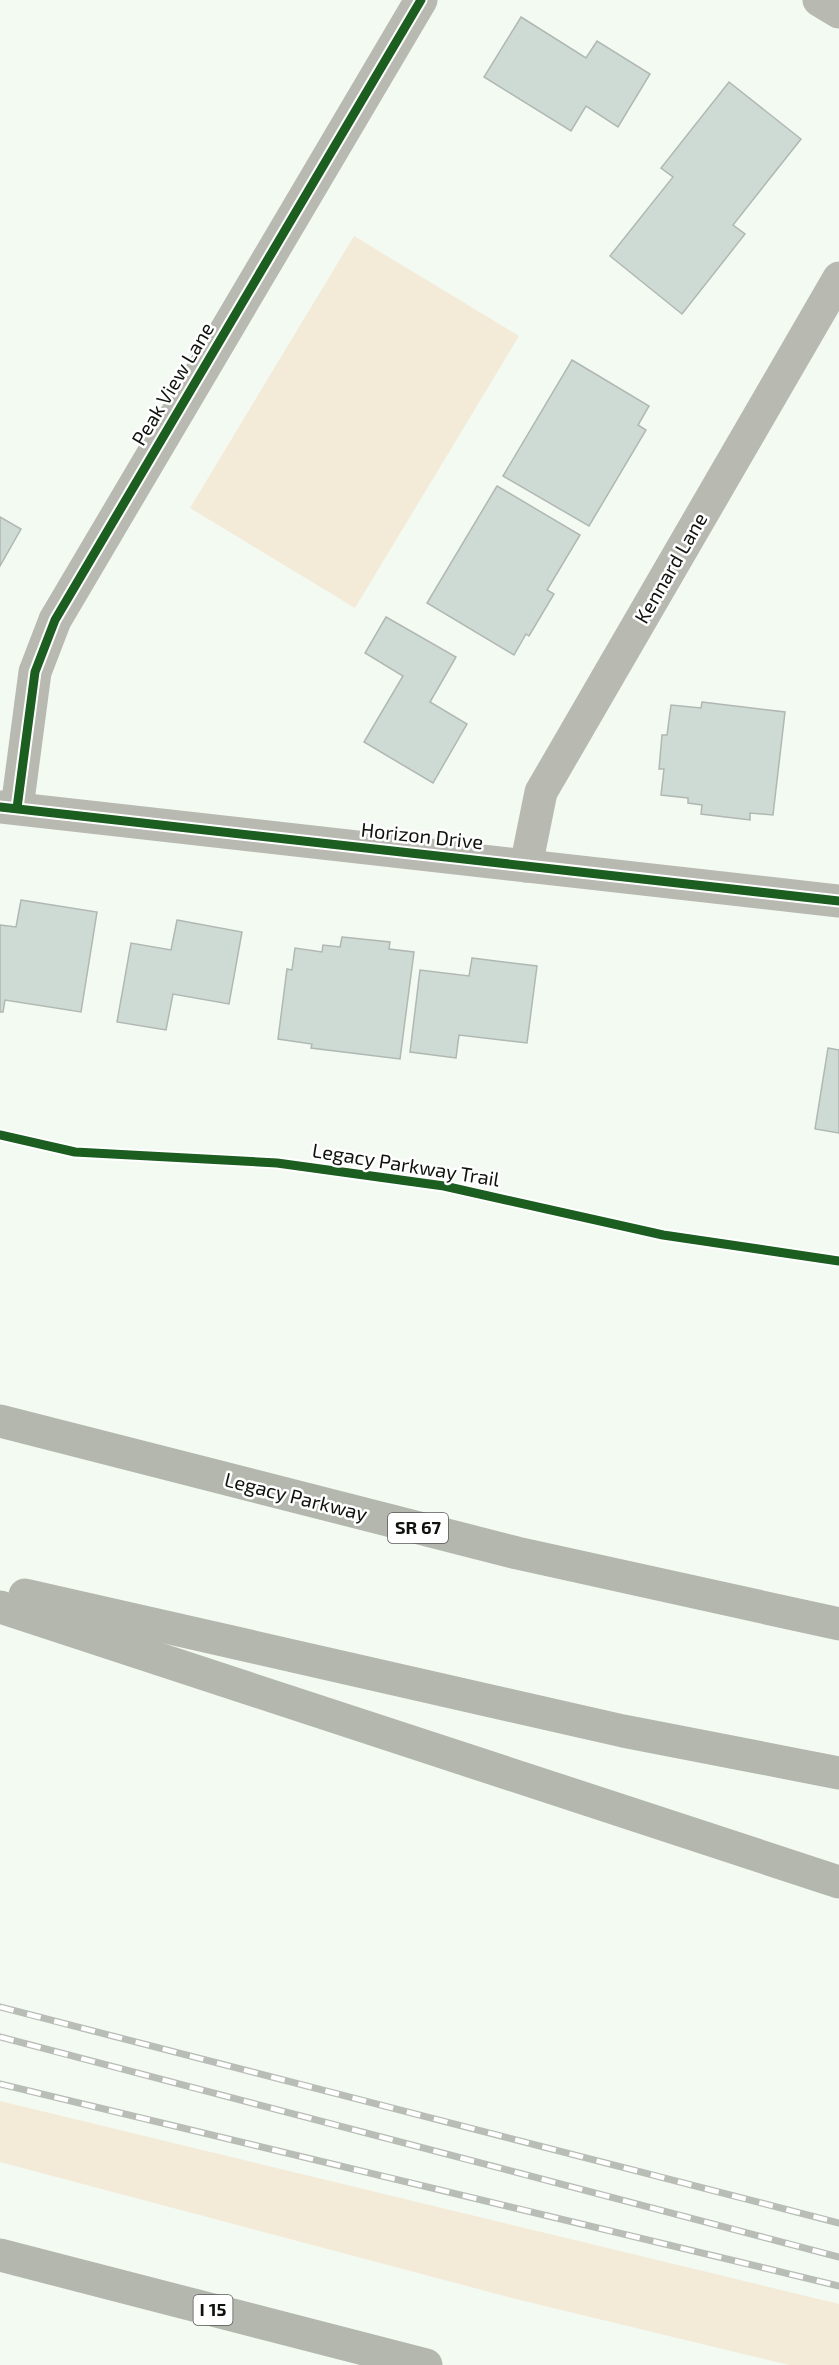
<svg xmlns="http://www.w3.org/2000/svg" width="839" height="2365" viewBox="0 0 839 2365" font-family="'Exo 2',sans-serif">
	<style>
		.green { fill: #f4ead8 }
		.building { fill: #cedbd4; stroke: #b1b7b3; stroke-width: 1.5 }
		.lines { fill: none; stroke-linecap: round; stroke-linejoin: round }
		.minor { stroke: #b8b9b1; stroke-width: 33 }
		.tertiary { stroke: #b8b9b1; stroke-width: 33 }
		.motorway { stroke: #b4b7ae; stroke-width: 33 }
		.rail-casing { stroke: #b8bdb6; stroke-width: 7 }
		.rail { stroke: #fff; stroke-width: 4.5; stroke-dasharray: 14; stroke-linecap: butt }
		.cycleway-casing { stroke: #fff; stroke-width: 13 }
		.cycleway { stroke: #1b5e20; stroke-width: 9 }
		.labels { text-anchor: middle; stroke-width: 5; stroke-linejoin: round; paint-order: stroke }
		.shield { fill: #fff; stroke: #575956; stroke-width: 1.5 }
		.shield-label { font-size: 18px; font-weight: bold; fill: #0f120d }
		.street-label { font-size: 20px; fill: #0f120d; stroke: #fff }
	</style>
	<rect width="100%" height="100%" fill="#f3faf2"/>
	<g class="green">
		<polygon points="354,236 519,336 355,608 190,508"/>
		<polygon points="0,2101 839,2304 839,2365 789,2365 516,2299 0,2162"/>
	</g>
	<g class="building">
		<polygon points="521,17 586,58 597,41 650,74 618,127 586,106 571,131 484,77"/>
		<polygon points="729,82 801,139 733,225 745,234 682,314 610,256 673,177 661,168"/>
		<polygon points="572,360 649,406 638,425 646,430 589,526 503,476"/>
		<polygon points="497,486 580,535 547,590 554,594 529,636 526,634 514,655 427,603"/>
		<polygon points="0,517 21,529 0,566"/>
		<polygon points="386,617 456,657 430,702 467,724 433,783 364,742 403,676 365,653"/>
		<polygon points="702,702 785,712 773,815 750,813 750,820 701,814 702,805 688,803 688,798 661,795 664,769 659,769 662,735 667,735 671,705 701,708"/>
		<polygon points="21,900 97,912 81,1012 5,1000 3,1012 0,1012 0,925 16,927"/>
		<polygon points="177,920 242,932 229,1004 173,994 166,1030 117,1022 131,943 171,950"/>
		<polygon points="342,937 390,942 389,949 414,952 400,1059 311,1048 312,1044 278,1039 287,969 292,970 295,948 322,952 323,945 340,947"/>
		<polygon points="472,958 537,966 527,1043 459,1035 456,1058 410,1052 420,970 469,976"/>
		<polygon points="828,1048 839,1050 839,1133 815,1129"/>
	</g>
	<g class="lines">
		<g class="minor">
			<polyline points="0,807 839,901"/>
			<polyline points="17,808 35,672 55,620 421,0"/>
			<polyline points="526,866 541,792 839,278"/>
		</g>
		<polyline class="tertiary" points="819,0 839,12"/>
		<g class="motorway">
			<polyline points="0,1421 517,1553 839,1624"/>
			<polyline points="25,1595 623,1731 839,1773"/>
			<polyline points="0,1607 839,1882"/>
			<polyline points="0,2255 426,2365"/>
		</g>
		<g class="rail-casing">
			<g id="rail">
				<polyline points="0,2007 839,2223"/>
				<polyline points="0,2037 839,2257"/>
				<polyline points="0,2084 839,2286"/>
			</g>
		</g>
		<use href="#rail" class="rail"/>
		<g class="cycleway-casing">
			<g id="cycleway">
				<polyline points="0,807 839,901"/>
				<polyline points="17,808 35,672 55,620 421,0"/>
				<polyline points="0,1135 75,1152 277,1163 444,1186 663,1235 839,1261"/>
			</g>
		</g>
		<use href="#cycleway" class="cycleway"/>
	</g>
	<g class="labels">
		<g class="shield">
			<rect x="388" y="1513" width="60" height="30" rx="4.5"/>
			<rect x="193.5" y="2295" width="39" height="30" rx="4.5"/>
		</g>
		<g class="shield-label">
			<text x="418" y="1534">SR 67</text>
			<text x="213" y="2316">I 15</text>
		</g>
		<g class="street-label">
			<text transform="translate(173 384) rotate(-59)" y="7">Peak View Lane</text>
			<text transform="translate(671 568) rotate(-60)" y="7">Kennard Lane</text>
			<text transform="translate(422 836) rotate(6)" y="7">Horizon Drive</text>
			<text transform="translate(406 1165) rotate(9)" y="7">Legacy Parkway Trail</text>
			<text transform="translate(296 1497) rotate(14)" y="7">Legacy Parkway</text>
		</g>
	</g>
</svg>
